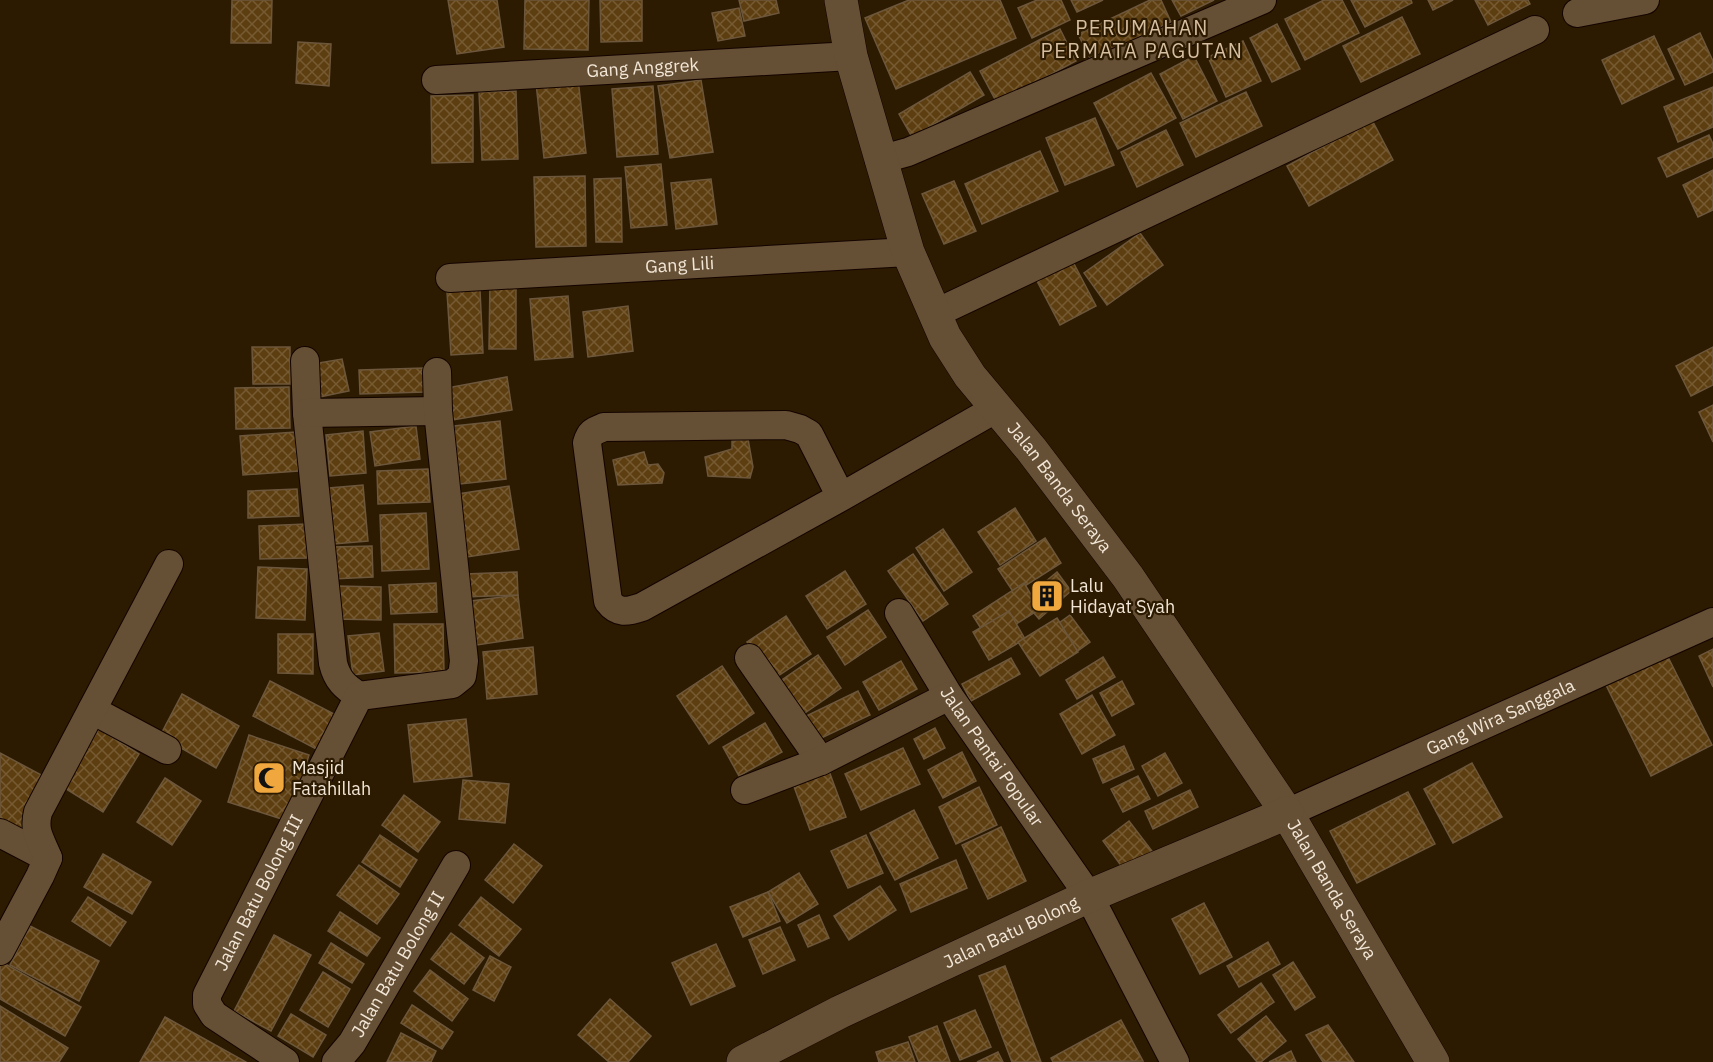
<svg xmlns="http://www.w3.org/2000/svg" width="1713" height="1062" viewBox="0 0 1713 1062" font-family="'IBM Plex Sans',sans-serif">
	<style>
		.building { fill: url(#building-cross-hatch); stroke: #6c573c; stroke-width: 1.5 }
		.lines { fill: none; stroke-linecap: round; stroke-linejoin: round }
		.minor-casing { stroke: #140400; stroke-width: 30 }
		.tertiary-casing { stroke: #140400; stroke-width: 34 }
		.minor { stroke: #654f35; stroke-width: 28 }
		.tertiary { stroke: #654f35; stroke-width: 33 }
		.labels { text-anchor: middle; stroke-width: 4.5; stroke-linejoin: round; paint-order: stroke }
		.street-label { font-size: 18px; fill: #f2e6d6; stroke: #2c1a01 }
		.poi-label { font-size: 18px; fill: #f2e6d6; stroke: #2c1a01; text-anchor: start }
		.neighbourhood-label { font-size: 20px; letter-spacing: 1.5px; fill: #d6bea0; stroke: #2c1a01 }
	</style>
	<defs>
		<pattern id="building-cross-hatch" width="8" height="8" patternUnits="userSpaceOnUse" patternTransform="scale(1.5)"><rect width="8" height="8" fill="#5d3e10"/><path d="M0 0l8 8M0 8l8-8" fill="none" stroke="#755a32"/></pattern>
	</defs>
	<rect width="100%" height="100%" fill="#2c1a01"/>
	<g class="building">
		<polygon points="232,0 272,0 271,43 231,43"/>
		<polygon points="448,0 497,0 504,47 457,54"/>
		<polygon points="525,0 589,0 588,50 524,49"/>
		<polygon points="600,0 642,0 642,41 601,42"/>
		<polygon points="739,0 776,0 779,13 744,21"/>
		<polygon points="909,0 1000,0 1016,38 896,89 865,18"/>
		<polygon points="1037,0 1061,0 1070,20 1032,38 1018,8"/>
		<polygon points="1071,0 1103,0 1077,12"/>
		<polygon points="1150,0 1161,0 1171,22 1091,60 1078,34"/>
		<polygon points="1172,0 1214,0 1181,16"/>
		<polygon points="1324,0 1342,0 1359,33 1305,60 1285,19"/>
		<polygon points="1351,0 1411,0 1412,3 1365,27"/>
		<polygon points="1428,0 1453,0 1433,10"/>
		<polygon points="1475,0 1528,0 1530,4 1488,25"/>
		<polygon points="739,8 745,36 718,41 712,13"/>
		<polygon points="1402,17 1420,54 1361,82 1343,46"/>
		<polygon points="1277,24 1300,69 1272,82 1250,38"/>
		<polygon points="1060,29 1076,61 997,103 980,71"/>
		<polygon points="1700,33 1713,61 1713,72 1685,85 1668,49"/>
		<polygon points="1654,36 1674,79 1622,104 1602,60"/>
		<polygon points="1243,41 1261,81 1226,97 1208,57"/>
		<polygon points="298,42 331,44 329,86 296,83"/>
		<polygon points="1194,56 1217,101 1183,119 1160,74"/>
		<polygon points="970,72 984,95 912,137 899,114"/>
		<polygon points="1151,73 1176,118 1118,149 1094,103"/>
		<polygon points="578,78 586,153 544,158 536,83"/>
		<polygon points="701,80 713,152 670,158 658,86"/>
		<polygon points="653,86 658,154 617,157 612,89"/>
		<polygon points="1713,87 1713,127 1678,142 1664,107"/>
		<polygon points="516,91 518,159 482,160 479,92"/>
		<polygon points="1246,92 1262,126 1196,157 1180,123"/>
		<polygon points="473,95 473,162 432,163 431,96"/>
		<polygon points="1095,118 1114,165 1065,185 1046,138"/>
		<polygon points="1372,120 1393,160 1309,206 1287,166"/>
		<polygon points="1166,130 1183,165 1137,187 1121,152"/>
		<polygon points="1709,135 1713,144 1713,157 1667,177 1658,158"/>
		<polygon points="1040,151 1058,191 982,224 965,184"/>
		<polygon points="661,164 667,225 631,228 625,167"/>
		<polygon points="1713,170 1713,210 1698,217 1683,185"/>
		<polygon points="585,176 586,246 536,247 534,177"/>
		<polygon points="621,178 622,242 596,242 594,179"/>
		<polygon points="711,179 717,224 676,229 671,183"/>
		<polygon points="954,181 976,231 944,244 922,194"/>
		<polygon points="1140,233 1163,265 1107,305 1084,273"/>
		<polygon points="1072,260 1096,306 1060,325 1036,279"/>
		<polygon points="490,279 516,279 516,349 489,349"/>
		<polygon points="480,290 483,353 451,355 447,292"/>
		<polygon points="568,296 573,357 535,360 530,299"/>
		<polygon points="628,306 633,351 588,357 583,312"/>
		<polygon points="252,347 290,347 290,384 253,384"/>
		<polygon points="1713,347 1713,385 1691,396 1676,366"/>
		<polygon points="342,359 349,391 319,397 312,364"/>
		<polygon points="424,368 425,392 360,394 359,370"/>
		<polygon points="507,377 512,410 447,421 441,389"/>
		<polygon points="289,387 290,428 236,429 235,388"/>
		<polygon points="1713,405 1713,442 1699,412"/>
		<polygon points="500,421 506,479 460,484 454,426"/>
		<polygon points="416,426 420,459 375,466 370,432"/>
		<polygon points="363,431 366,473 330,476 326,435"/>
		<polygon points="295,432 298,471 243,475 240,436"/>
		<polygon points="748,439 753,467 750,478 708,476 705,457 732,449 732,441"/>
		<polygon points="644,452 648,465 658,464 664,473 662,483 618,485 613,460"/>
		<polygon points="428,469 430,502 378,504 377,471"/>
		<polygon points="363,485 368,541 334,544 329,488"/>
		<polygon points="509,486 519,549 467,557 458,494"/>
		<polygon points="297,489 299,516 248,518 248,491"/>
		<polygon points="1015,508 1036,541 1000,565 978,532"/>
		<polygon points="426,513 429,569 382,571 380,515"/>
		<polygon points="306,524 307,558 260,559 259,526"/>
		<polygon points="943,529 972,572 944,591 916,548"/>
		<polygon points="1045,538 1061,563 1014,593 998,569"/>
		<polygon points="372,546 373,577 333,579 332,547"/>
		<polygon points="913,554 948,604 923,621 888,571"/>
		<polygon points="258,567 307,569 305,620 256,618"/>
		<polygon points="845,571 866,604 827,629 806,596"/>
		<polygon points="517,572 518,595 465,597 465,574"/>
		<polygon points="1057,572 1071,591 1039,619 1023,600"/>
		<polygon points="436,583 437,612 391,614 389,585"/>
		<polygon points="1024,583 1040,609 989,641 973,616"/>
		<polygon points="337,586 381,587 381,620 336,619"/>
		<polygon points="518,595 523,638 477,645 471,601"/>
		<polygon points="868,610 886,637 845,665 827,637"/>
		<polygon points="1009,611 1025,639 989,660 973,632"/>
		<polygon points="1070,615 1090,642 1061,663 1041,636"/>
		<polygon points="786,616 811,654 772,680 747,642"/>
		<polygon points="1057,618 1078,652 1040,676 1018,642"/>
		<polygon points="394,624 443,624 444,672 395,673"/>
		<polygon points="379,633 384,671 353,675 348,636"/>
		<polygon points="278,634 313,634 313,674 278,673"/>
		<polygon points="533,647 537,694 487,699 483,652"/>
		<polygon points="1713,649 1713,687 1699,656"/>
		<polygon points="1665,651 1712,745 1651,776 1604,681"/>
		<polygon points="818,655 841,688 799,717 776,684"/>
		<polygon points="1103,657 1115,677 1077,699 1066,680"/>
		<polygon points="1011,658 1020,674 971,701 962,684"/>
		<polygon points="901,661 917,689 879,710 863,682"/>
		<polygon points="722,666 754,713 709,744 677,696"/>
		<polygon points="270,681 340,717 322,752 253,716"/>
		<polygon points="1122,681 1134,704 1112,716 1100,693"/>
		<polygon points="858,691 870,715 815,741 804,717"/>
		<polygon points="182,694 239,726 216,768 160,736"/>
		<polygon points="1092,695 1115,735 1082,754 1060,714"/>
		<polygon points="466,719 472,776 414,782 408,725"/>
		<polygon points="765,723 782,752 739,776 723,747"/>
		<polygon points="935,728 945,748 924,759 914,739"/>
		<polygon points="99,729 139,754 103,812 63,787"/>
		<polygon points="249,735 309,755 288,821 228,802"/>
		<polygon points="1124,746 1134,769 1103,783 1093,759"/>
		<polygon points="903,748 920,784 861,810 845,774"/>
		<polygon points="962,752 976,781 943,798 928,770"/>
		<polygon points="0,753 47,778 19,832 0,822"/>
		<polygon points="1165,753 1182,783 1158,796 1142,766"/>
		<polygon points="1472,763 1502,817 1453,843 1424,789"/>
		<polygon points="829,771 846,817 810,830 793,784"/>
		<polygon points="1138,776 1150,799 1123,812 1111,789"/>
		<polygon points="165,778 201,801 172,845 137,822"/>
		<polygon points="463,780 509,784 505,823 459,819"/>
		<polygon points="979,787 997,825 956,844 939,807"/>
		<polygon points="1190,790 1198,807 1153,829 1145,811"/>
		<polygon points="1408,792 1435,844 1357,883 1330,831"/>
		<polygon points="404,795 440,822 418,852 382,825"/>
		<polygon points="914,810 938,858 895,880 870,833"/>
		<polygon points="1129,821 1152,851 1125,871 1103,841"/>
		<polygon points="1001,827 1026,881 988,899 962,845"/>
		<polygon points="380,835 417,860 400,887 362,862"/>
		<polygon points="866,835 883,873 848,888 831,851"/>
		<polygon points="514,844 542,866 513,903 485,880"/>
		<polygon points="103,854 151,882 132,914 84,887"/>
		<polygon points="956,860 967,888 911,912 900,884"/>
		<polygon points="359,865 399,894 377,924 337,895"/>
		<polygon points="799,873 818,904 787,923 768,892"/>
		<polygon points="880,886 896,910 849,940 834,916"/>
		<polygon points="768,892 780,921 743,937 730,907"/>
		<polygon points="88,897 126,922 110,946 72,921"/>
		<polygon points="481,897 521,929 499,956 459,925"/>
		<polygon points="1204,903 1232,957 1200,974 1172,919"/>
		<polygon points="340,912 380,938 367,956 328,931"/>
		<polygon points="819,915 829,938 808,947 798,925"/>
		<polygon points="30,926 99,961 79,1001 10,965"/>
		<polygon points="780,927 795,960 763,974 749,940"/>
		<polygon points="451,933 484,958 464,984 431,959"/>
		<polygon points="274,935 311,955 271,1031 234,1011"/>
		<polygon points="1268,942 1280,964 1239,987 1227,966"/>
		<polygon points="331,943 364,964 352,983 319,963"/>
		<polygon points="716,944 735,986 691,1005 672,963"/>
		<polygon points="490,956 511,967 494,1001 473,990"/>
		<polygon points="0,961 81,1007 65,1036 0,999"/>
		<polygon points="1293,962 1315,997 1295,1010 1273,975"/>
		<polygon points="1005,966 1041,1062 1012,1062 979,976"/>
		<polygon points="430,970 468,999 452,1021 414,991"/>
		<polygon points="323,972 350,989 328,1027 300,1010"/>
		<polygon points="1261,983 1274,1002 1231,1033 1218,1015"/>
		<polygon points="610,999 651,1036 628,1062 609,1062 578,1035"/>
		<polygon points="412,1005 453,1032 442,1049 401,1023"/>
		<polygon points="0,1006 68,1048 59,1062 0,1062"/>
		<polygon points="975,1010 991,1047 960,1060 944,1023"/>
		<polygon points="291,1014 326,1035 313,1057 278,1036"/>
		<polygon points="1266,1016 1286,1041 1261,1062 1257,1062 1238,1039"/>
		<polygon points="165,1017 246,1062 140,1062"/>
		<polygon points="1121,1020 1143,1061 1053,1062 1051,1058"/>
		<polygon points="1328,1025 1354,1062 1323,1062 1306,1035"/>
		<polygon points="937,1026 950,1062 919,1062 909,1037"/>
		<polygon points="401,1033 436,1051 431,1062 387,1062"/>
		<polygon points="908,1042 915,1062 879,1062 876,1052"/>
		<polygon points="1291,1051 1296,1062 1269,1062"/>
		<polygon points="998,1052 1003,1062 977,1062"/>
	</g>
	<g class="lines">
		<g class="minor-casing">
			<g id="minor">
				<polyline points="1577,13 1645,0"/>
				<path id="s1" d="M436,80L851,56"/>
				<polyline points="879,160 908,152 1262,0"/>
				<path id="s2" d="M450,278L908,252"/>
				<polyline points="934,314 1535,30"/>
				<path d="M305,361L307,413L333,663C337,680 345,687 359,696"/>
				<polyline points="307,413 438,411"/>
				<path d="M841,497L809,434L800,429L786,425L604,427C594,431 590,432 587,443L608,601C618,614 627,612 642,607L841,497L997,408"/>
				<path id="s3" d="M899,613L949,696L1089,896L1175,1062"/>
				<polyline points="749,658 821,761"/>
				<polyline points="92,710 167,750"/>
				<polyline points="745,790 821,761 949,696"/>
				<path id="s4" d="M1287,813L1713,622"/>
				<polyline points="0,833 48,858"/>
				<path d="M0,951L40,876L48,858C41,840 33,832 38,812L169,564"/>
				<path id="s5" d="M285,1062L214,1015L207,1004V995L359,696L452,684L462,676L464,661L438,411L437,372"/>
				<path id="s6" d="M336,1062L352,1043L456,865"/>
			</g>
		</g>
		<g class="tertiary-casing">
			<g id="tertiary">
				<path id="s7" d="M841,0L851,56L908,252L945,337L970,376L1031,449L1128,577L1287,813L1433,1062"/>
				<path id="s8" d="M743,1062L840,1012L1089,896L1287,813"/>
			</g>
		</g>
		<use href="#minor" class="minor"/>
		<use href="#tertiary" class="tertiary"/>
	</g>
	<defs>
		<g id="building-square" transform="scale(1.725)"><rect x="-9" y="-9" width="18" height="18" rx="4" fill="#efa73e" stroke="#2c1a01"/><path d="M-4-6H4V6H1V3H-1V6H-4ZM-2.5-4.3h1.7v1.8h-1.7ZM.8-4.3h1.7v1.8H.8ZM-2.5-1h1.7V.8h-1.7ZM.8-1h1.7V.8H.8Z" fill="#111"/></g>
		<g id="mosque-square" transform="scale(1.725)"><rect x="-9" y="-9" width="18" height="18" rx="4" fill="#efa73e" stroke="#2c1a01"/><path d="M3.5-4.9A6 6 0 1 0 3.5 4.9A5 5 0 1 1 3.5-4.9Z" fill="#111"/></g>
	</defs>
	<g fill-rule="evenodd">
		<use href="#building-square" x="1047" y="596"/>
		<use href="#mosque-square" x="269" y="778"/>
	</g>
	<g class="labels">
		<g class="street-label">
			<text dy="6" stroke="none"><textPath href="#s1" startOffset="207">Gang Anggrek</textPath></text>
			<text dy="6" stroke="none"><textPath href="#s2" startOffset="230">Gang Lili</textPath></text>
			<text dy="6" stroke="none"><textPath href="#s7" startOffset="543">Jalan Banda Seraya</textPath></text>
			<text dy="6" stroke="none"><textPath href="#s4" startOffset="234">Gang Wira Sanggala</textPath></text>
			<text dy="6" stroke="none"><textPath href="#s3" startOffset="171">Jalan Pantai Popular</textPath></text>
			<text dy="6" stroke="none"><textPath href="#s7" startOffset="1029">Jalan Banda Seraya</textPath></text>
			<text dy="6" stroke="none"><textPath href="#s5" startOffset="222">Jalan Batu Bolong III</textPath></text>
			<text dy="6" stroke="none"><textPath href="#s8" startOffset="298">Jalan Batu Bolong</textPath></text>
			<text dy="6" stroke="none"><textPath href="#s6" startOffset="116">Jalan Batu Bolong II</textPath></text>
		</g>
		<g class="poi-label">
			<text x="1070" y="592">Lalu<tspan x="1070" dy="21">Hidayat Syah</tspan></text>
			<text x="292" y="774">Masjid<tspan x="292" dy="21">Fatahillah</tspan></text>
		</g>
		<g class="neighbourhood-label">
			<text x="1142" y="35">PERUMAHAN<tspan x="1142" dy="23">PERMATA PAGUTAN</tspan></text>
		</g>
	</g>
</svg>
